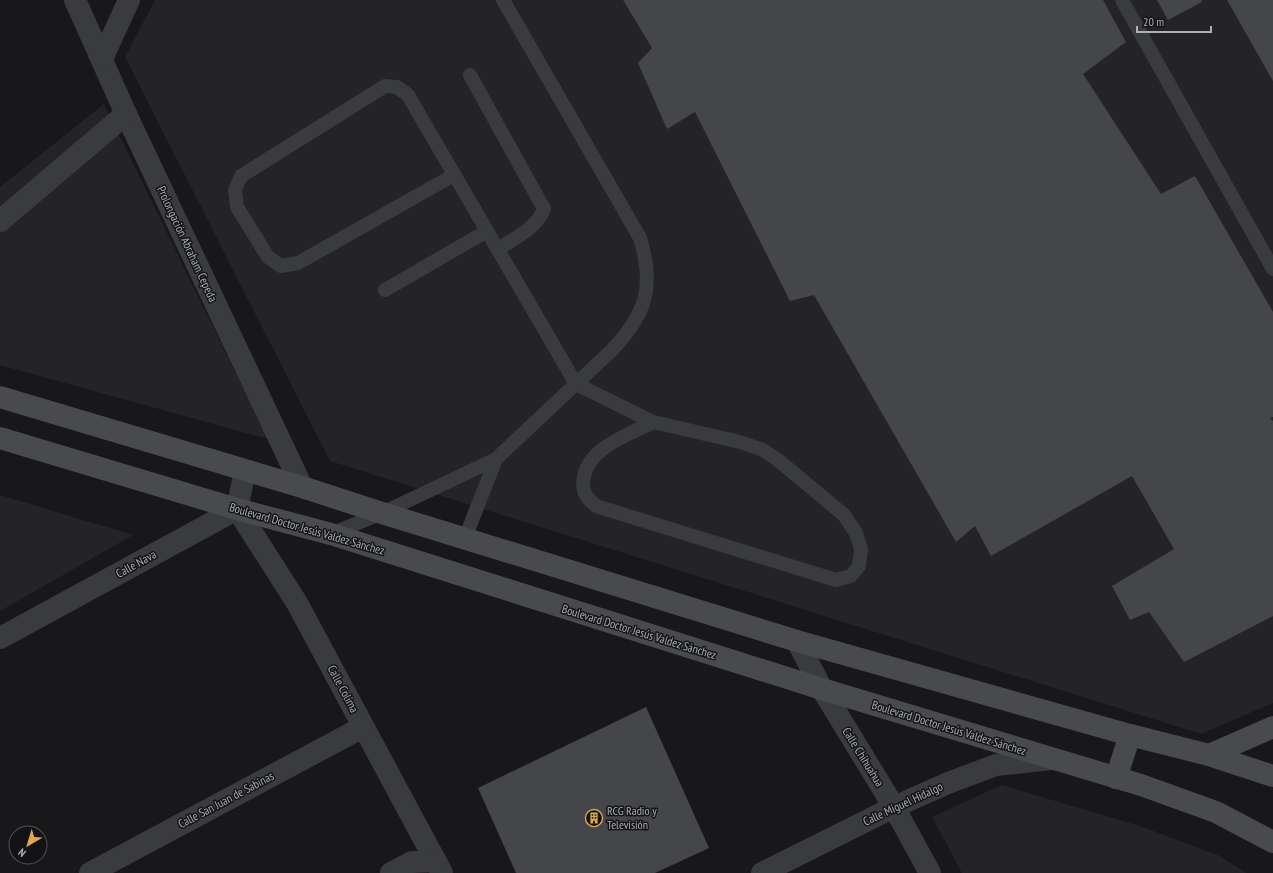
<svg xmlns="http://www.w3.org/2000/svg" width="1273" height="873" viewBox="0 0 1273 873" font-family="'PT Sans Narrow',sans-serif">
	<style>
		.built { fill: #242427 }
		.building { fill: #45464a }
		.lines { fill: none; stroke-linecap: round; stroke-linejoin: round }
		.lane { stroke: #3a3b3f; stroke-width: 14 }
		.street { stroke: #3a3b3f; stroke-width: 22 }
		.secondary { stroke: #484a4e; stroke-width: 22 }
		.labels { text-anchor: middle; stroke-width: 3; stroke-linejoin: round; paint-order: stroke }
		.street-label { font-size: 12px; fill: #acb0b8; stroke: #131315 }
		.poi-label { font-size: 12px; fill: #acb0b8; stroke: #131315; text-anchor: start }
	</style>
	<rect width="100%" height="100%" fill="#18181a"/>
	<g class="built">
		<polygon points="155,0 1273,0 1273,703 1201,734 330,461 125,57"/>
		<polygon points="104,104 268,439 0,365 0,187"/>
		<polygon points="0,495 133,535 0,611"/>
		<polygon points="1002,785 1140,826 1220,856 1246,873 962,873 932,817"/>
	</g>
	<g class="building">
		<polygon points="623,0 1103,0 1126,42 1083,74 1161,194 1195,176 1273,312 1273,417 1270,418 1273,421 1273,616 1184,662 1149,612 1130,620 1112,586 1174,549 1132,476 991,556 975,526 956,542 814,295 790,301 695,112 667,129 638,63 652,48"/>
		<polygon points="1157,0 1201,0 1202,2 1168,20"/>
		<polygon points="1227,0 1273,0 1273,81"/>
		<polygon points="646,707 709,848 655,873 516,873 478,788"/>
	</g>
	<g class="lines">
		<g class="lane">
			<polyline points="1122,0 1273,269"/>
			<path d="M470,75L544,209C536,229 515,238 498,249"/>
			<path d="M454,175L298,263L281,266L268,257L237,207L235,190L241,176L385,86L397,87L408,95L576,384L653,422L740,442L763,450L778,460L844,515L856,533L861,549L859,566L851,576L836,580L596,506C586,498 581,491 584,477C589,447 629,435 653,422"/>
			<polyline points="385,290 487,231"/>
			<path d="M331,534L382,513L496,459L612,350C646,314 655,287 640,238L503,0"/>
			<polyline points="465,538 496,459"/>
		</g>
		<g class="street">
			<polyline points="75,0 126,114 302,487"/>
			<polyline points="102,59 129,0"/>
			<polyline points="0,221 126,114"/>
			<polyline points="237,509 297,603 442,873"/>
			<polyline points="0,638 237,509 245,471"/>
			<polyline points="797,641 822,689 894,807 930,873"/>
			<polyline points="90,873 363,727"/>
			<polyline points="391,873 412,862 436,861"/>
			<polyline points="762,873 894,807 948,783 996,765 1051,759"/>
		</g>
		<g class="secondary">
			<polyline points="0,397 302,487 382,513 797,641 1130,735 1209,755 1273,776"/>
			<polyline points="0,438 237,509 331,534 822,689 1141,785 1216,812 1273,842"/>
			<polyline points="1209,755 1273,727"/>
			<polyline points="1116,778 1130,735"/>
		</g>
	</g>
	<defs>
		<g id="building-ring" transform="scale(0.9)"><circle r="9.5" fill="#131315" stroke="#dfaa4c" stroke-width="1.5"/><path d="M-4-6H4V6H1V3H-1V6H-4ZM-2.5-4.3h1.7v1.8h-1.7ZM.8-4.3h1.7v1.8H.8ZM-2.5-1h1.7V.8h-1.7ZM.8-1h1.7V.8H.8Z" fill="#dfaa4c"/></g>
	</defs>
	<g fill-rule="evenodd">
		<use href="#building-ring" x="594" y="818"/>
	</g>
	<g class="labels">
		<g class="street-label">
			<text transform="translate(187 244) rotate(65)" y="4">Prolongación Abraham Cepeda</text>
			<text transform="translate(307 529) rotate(16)" y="4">Boulevard Doctor Jesús Valdez Sánchez</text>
			<text transform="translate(136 564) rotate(-29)" y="4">Calle Nava</text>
			<text transform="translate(639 632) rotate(17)" y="4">Boulevard Doctor Jesús Valdez Sánchez</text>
			<text transform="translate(343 689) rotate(62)" y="4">Calle Colima</text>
			<text transform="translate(949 728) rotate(17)" y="4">Boulevard Doctor Jesús Valdez Sánchez</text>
			<text transform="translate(863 757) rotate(58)" y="4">Calle Chihuahua</text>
			<text transform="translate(226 800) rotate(-28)" y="4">Calle San Juan de Sabinas</text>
			<text transform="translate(903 804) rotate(-25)" y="4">Calle Miguel Hidalgo</text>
		</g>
		<g class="poi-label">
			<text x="607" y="815">RCG Radio y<tspan x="607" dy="14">Televisión</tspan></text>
		</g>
	</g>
	<g transform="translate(28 845) rotate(218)"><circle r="19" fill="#131315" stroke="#505256"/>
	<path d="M0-3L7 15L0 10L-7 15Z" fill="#dfaa4c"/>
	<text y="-6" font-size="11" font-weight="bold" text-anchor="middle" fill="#acb0b8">N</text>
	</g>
	<path d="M1137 26v6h74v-6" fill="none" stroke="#acb0b8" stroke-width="2"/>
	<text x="1143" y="26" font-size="12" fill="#acb0b8" stroke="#131315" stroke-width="3" paint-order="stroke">20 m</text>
</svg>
